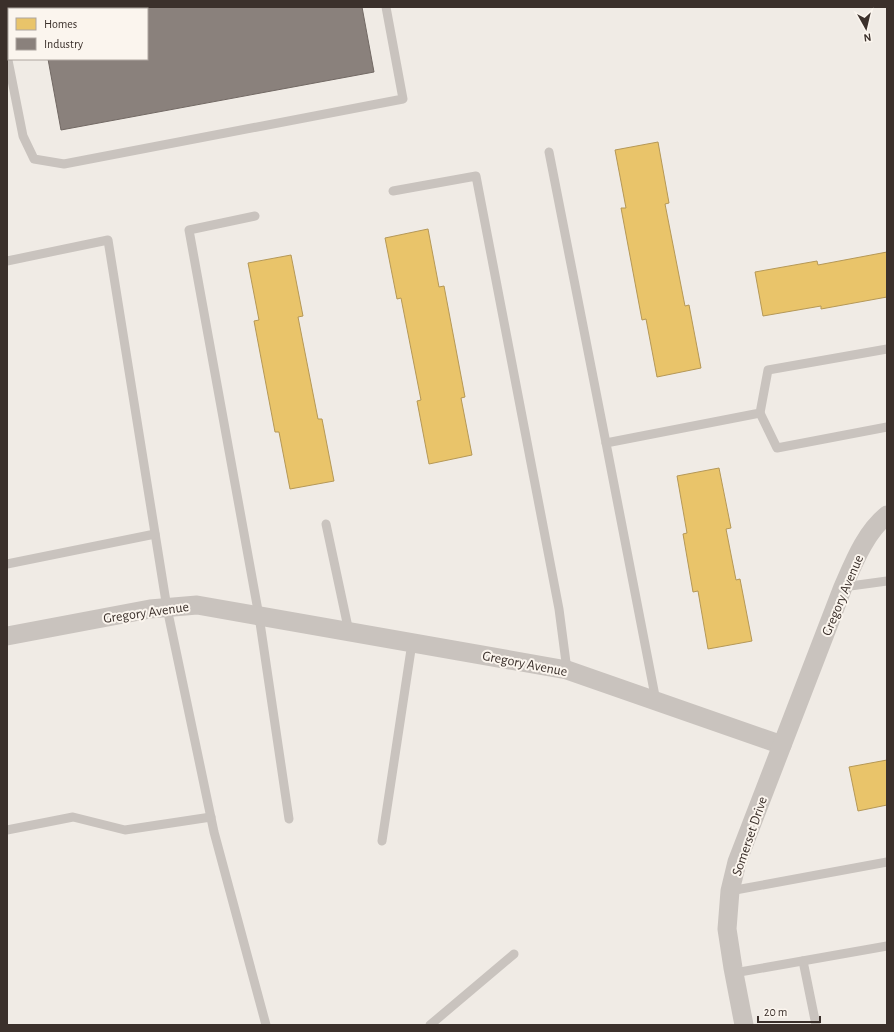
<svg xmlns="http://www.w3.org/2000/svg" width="894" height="1032" viewBox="0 0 894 1032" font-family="'Alegreya Sans',sans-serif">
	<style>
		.homes { fill: #e9c46a; stroke: #b59857 }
		.industry { fill: #8a817c; stroke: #726964 }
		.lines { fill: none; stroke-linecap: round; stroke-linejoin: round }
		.service { stroke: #c9c3be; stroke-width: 9 }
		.minor { stroke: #c9c3be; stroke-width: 19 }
		.labels { text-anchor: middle; stroke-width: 4; stroke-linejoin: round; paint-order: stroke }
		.street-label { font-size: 14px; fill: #3b302b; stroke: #fbf5ee }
	</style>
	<rect width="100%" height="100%" fill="#f0ebe5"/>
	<g class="homes">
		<polygon points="658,142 669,203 665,204 685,306 689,305 701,368 657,377 646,319 642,320 621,208 626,208 615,150"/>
		<polygon points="428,229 439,287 444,286 465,397 461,398 472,455 429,464 417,401 421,400 401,298 397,299 385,238"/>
		<polygon points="887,252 887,297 821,309 821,306 763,316 755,272 817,261 818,265"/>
		<polygon points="291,255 303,316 298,317 318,419 322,419 334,481 290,489 279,432 275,432 254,321 259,320 248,263"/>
		<polygon points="719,468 731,528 726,529 736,580 740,579 752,641 708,649 698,591 693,592 683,534 687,533 677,476"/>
		<polygon points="887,760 887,805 858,811 849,767"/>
	</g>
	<polygon class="industry" points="38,7 362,7 374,72 61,130 48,59 147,59 147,9 39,9"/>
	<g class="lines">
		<g class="service">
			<polyline points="7,55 23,136 34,159 64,164 403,99 386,7"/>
			<polyline points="549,152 606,443"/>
			<polyline points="393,191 476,176 559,609 567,670"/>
			<polyline points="255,216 189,230 259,616 289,819"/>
			<polyline points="7,261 108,240 167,608 214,832 266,1025"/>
			<polyline points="760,413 777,448 887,427"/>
			<polyline points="326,524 349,632"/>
			<polyline points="7,564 155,534"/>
			<polyline points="843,587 887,581"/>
			<polyline points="656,701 606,443 760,413 768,370 887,349"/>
			<polyline points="7,830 73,817 125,830 211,817"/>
			<polyline points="382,841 412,643"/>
			<polyline points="730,891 887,862"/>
			<polyline points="803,961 816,1025"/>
			<polyline points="734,973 887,946"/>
			<polyline points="430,1025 514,954"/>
		</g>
		<g class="minor">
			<polyline points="7,636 150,609 197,605 567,670 782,745"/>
			<path d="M744,1025L733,968L727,929L730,891L737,862L843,587C854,562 865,533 887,515"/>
		</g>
	</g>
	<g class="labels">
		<g class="street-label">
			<text transform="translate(842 595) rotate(-67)" y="5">Gregory Avenue</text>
			<text transform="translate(146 612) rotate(-8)" y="5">Gregory Avenue</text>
			<text transform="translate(525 663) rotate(11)" y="5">Gregory Avenue</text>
			<text transform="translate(749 836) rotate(-71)" y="5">Somerset Drive</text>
		</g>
	</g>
	<rect width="894" height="1032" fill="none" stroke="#3b302b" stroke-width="16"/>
	<rect x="8" y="8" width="140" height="52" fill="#fbf5ee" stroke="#aea6a0"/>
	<rect x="16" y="18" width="20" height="12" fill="#e9c46a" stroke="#aea6a0"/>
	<text x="44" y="28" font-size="12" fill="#3b302b">Homes</text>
	<rect x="16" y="38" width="20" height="12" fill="#8a817c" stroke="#aea6a0"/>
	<text x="44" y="48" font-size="12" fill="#3b302b">Industry</text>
	<g transform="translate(866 28) rotate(172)" stroke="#fbf5ee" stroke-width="3" paint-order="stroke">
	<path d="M0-3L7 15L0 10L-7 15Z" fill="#3b302b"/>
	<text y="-6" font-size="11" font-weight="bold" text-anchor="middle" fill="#3b302b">N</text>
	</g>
	<path d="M758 1016v6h62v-6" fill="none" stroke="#3b302b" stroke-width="2"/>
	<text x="764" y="1016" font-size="12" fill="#3b302b" stroke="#fbf5ee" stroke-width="3" paint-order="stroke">20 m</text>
</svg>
